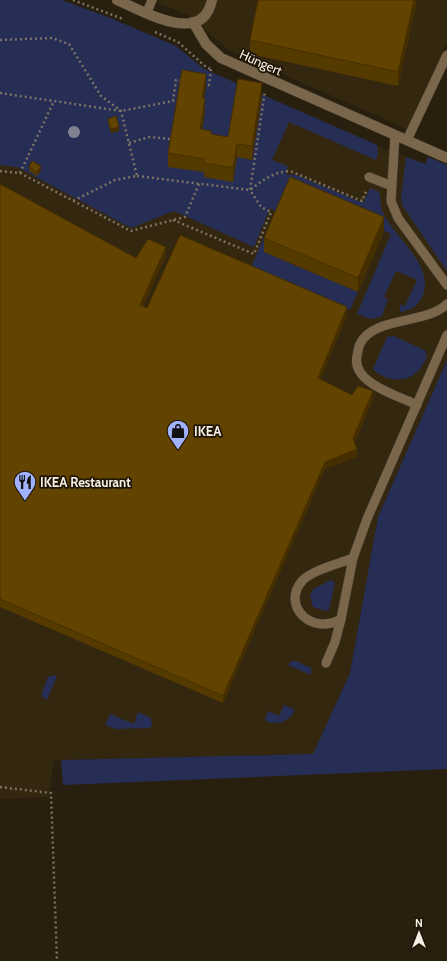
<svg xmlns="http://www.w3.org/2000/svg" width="447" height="961" viewBox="0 0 447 961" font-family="Cabin,sans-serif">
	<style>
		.built { fill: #342710 }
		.green { fill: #272e55 }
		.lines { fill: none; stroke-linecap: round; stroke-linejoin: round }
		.lane-casing { stroke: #463c2d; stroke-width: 10 }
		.street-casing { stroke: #463c2d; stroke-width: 11 }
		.path { stroke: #7b7265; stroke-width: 2.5; stroke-dasharray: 2 3; stroke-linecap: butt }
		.lane { stroke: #7a674b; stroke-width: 9 }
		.street { stroke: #7a674b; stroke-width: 10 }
		.tree { fill: #808190 }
		.wall { fill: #553a00 }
		.shaded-wall { fill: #452f00 }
		.building { fill: #634300; stroke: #452f00 }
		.labels { text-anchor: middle; stroke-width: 3.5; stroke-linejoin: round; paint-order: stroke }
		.street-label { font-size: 13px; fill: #f6efe5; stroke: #201606 }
		.poi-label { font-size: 13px; font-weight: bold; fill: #f6efe5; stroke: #201606; text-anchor: start }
	</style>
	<rect width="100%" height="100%" fill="#291f0f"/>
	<g class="built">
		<polygon points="0,0 62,0 176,46 204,69 383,148 425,164 428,157 447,165 447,360 378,517 350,673 313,754 54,760 49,797 0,799"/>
		<polygon points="150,0 447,0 447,42 407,129 228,50 187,14"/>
	</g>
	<g class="green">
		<path d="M0,0H62L113,19L176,46L204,69L377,145L378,153L376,160L289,122L272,160L288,166L285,174L296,175L363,203L370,188L379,192C381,199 380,206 383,213C395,238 434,265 423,295C419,306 411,310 400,312V304L405,306L417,280L396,271L384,297L388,299L382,316L371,319L357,314L391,234L291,191L264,252L358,292L350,310L253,268L252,265L275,211L270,208L254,247L174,211L131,228L17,167L0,165Z"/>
		<polygon points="406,157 425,164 428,157 447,165 447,271 402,205 401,198"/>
		<path d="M394,336L426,351C428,357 425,361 422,366C412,384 386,383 373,369L387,337Z"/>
		<polygon points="447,360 447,769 63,785 61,760 313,754 350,673 378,517"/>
		<polygon points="331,580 335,582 329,610 326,611 313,607 310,596 313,589"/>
		<polygon points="291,661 296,661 311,668 311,675 288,665"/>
		<polygon points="54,675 57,676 47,700 42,696 42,693 48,677"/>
		<path d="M284,705L295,710C290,721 278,726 266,721L265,718L268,711L279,716Z"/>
		<polygon points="138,712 151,718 152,726 149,728 116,729 105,725 110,714 134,724"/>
	</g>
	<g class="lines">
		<g class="lane-casing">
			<g id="lane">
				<polyline points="147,12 152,0"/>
				<polyline points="395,135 391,201 398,218 447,285"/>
				<polyline points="407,140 447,55"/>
				<polyline points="369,177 392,186"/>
				<path d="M417,405C399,396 351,383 357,356C358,353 358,348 360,344C373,316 426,325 447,304"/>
				<path d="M353,558C339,564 312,570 302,581C281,606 312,636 341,619L353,558L367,519L447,335"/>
				<polyline points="326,663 335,642 341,619"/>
			</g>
		</g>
		<g class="street-casing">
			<g id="street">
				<path d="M117,0C143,11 202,47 212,0"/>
				<polyline points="193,22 206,44 221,58 447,158"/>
			</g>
		</g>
		<g class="path">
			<polyline points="73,0 123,19"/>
			<polyline points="155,32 178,42 205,66 212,70"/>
			<polyline points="0,40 52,38 69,44 101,96 121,111 137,176 115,180 73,201"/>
			<polyline points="203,84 209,85 211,69"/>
			<polyline points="0,93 121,111 173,101 176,80 182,81"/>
			<polyline points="129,143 149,137 171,139"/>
			<polyline points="0,171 20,173 131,231 185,217 199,184"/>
			<polyline points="20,173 54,101"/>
			<path d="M137,176L250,190C263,180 273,172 290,171L362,201L367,189"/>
			<polyline points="173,220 254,254 271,212 261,207 250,190 265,91"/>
			<polyline points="0,787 51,793 57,961"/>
		</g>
		<use href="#lane" class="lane"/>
		<use href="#street" class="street"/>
	</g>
	<circle class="tree" cx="74" cy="132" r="6"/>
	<g class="wall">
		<polygon points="417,0 398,86 250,54 250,40"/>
		<polygon points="206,87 204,98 205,112 202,130 211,135 228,137 262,96 252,160 237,157 233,182 204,177 204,172 168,167 168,153"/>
		<polygon points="108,119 119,131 111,133 108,123"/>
		<polygon points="29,167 41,170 37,176 29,171"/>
		<polygon points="0,184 136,258 166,255 143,306 147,308 347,315 320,379 352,395 373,399 355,442 357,457 325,469 223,703 0,607"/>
		<polygon points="384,231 358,292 264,252 264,238"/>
	</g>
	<g class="shaded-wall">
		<polygon points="414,0 417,0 417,1 398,86 398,72"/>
		<polygon points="206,74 206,87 202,111 202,98"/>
		<polygon points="262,83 262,96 252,160 252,146"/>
		<polygon points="205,98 205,112 200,143 200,129"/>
		<polygon points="119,127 119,131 111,133 111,129"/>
		<polygon points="237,144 237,157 233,182 233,168"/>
		<polygon points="41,166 41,170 37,176 37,172"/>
		<polygon points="384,217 384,231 358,292 358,278"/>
		<polygon points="166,247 166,255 140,313 140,305"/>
		<polygon points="347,307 347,315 318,386 318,378"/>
		<polygon points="373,391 373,399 353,445 353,438"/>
		<polygon points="357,449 357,457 325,469 223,703 223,696 325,462"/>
	</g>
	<g class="building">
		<polygon points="258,0 414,0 398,72 250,40"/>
		<polygon points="182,70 206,74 202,98 205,98 200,129 211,131 211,134 228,137 238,79 262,83 252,146 237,144 233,168 204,163 204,159 168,153"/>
		<polygon points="116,116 119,127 111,129 108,119"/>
		<polygon points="32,161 41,166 37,172 29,167"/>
		<polygon points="290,177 384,217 358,278 264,238"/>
		<polygon points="0,184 136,258 148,239 166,247 140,305 147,308 180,235 347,307 318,378 352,395 358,386 373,391 353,438 357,449 325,462 223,696 0,599"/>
	</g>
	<defs>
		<g id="shop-pin" transform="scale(1.15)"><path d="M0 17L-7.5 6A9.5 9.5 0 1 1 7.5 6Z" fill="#a1b2fd" stroke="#201606"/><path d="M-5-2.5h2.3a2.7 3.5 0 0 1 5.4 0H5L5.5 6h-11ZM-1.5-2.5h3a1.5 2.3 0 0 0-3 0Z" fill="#111"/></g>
		<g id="restaurant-pin" transform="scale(1.15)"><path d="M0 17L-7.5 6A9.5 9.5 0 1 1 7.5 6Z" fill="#a1b2fd" stroke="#201606"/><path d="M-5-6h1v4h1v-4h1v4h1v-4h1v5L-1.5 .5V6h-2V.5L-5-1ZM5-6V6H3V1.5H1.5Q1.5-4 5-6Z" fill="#111"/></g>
	</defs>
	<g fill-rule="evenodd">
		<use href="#shop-pin" x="178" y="431"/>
		<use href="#restaurant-pin" x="25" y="482"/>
	</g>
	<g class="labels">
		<g class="street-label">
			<text transform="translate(261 62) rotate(24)" y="5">Hüngert</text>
		</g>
		<g class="poi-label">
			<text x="194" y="436">IKEA</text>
			<text x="40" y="487">IKEA Restaurant</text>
		</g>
	</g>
	<g transform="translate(419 933)" stroke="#201606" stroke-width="3" paint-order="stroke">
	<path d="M0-3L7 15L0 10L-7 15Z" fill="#f6efe5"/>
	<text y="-6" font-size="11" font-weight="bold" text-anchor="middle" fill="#f6efe5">N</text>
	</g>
</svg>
